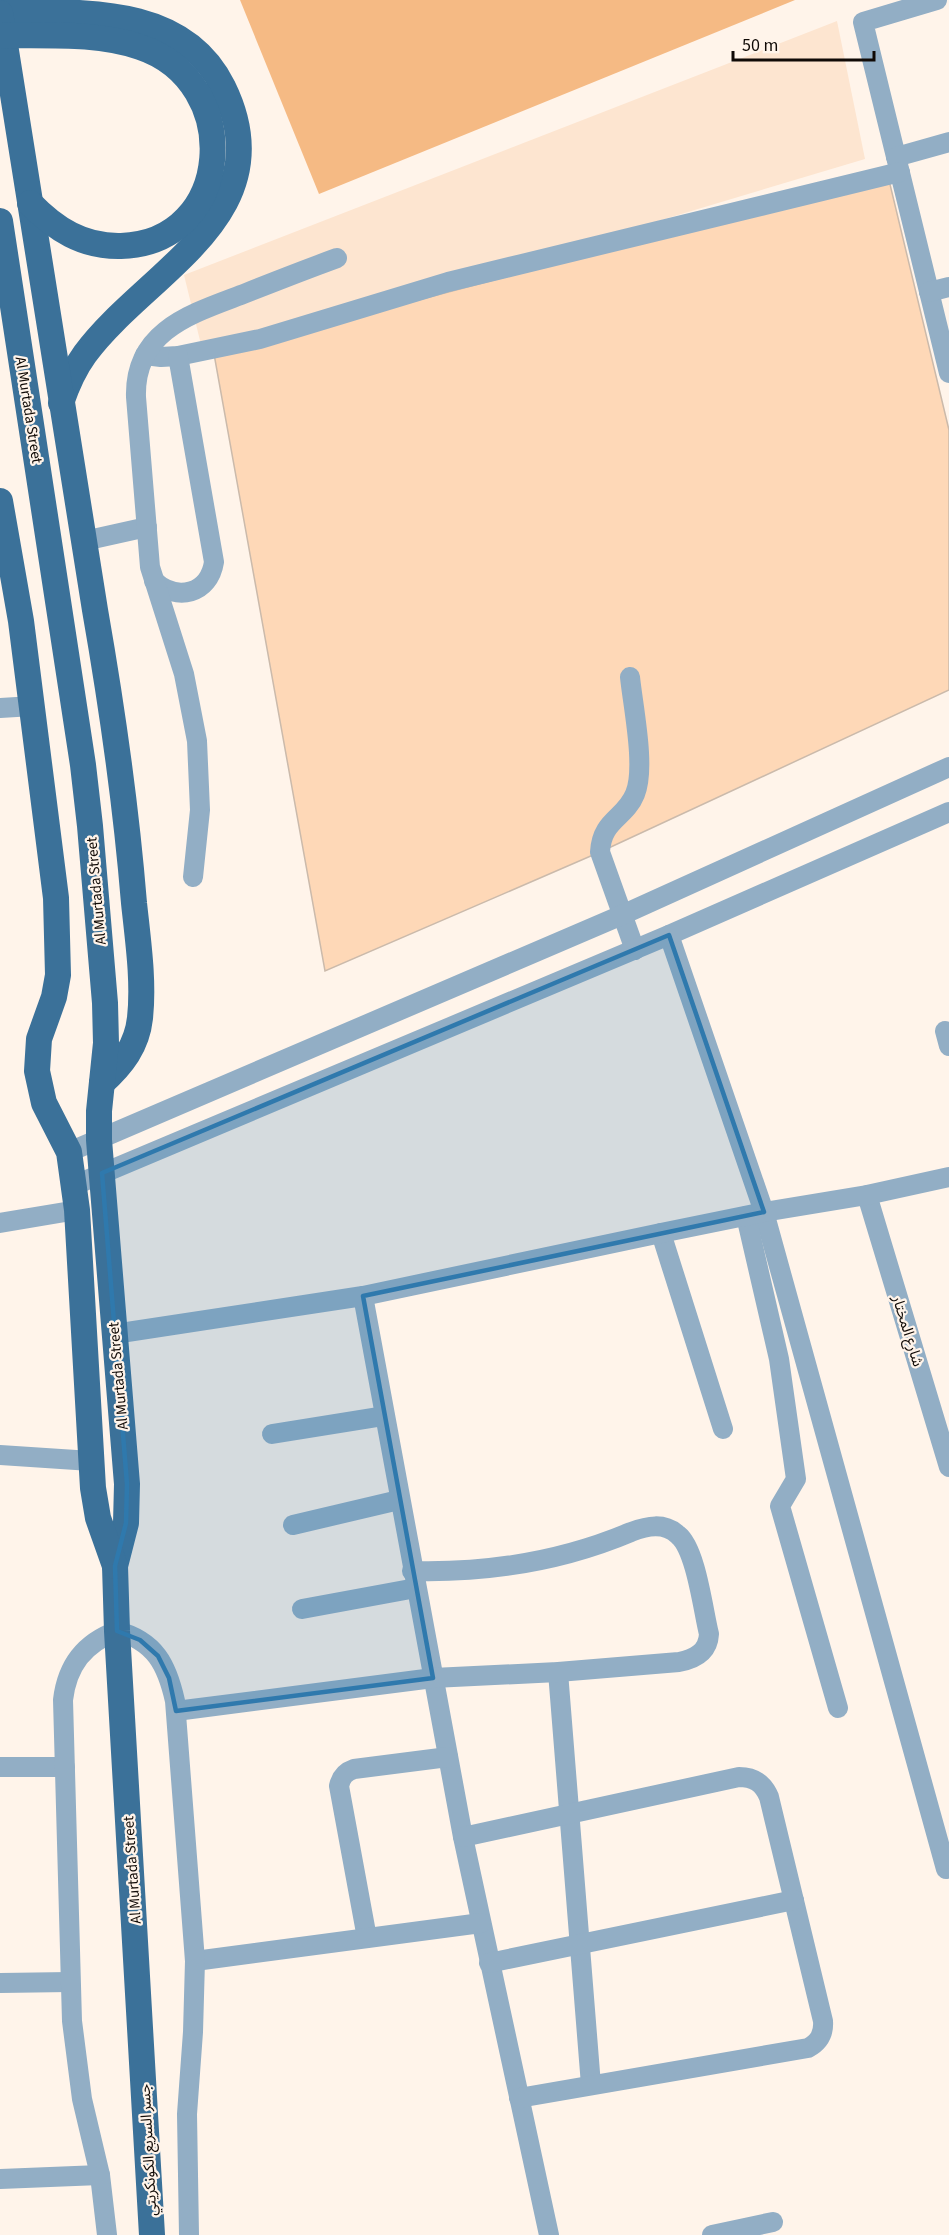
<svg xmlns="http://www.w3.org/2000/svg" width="949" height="2235" viewBox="0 0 949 2235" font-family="'Source Sans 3','Noto Sans Arabic',sans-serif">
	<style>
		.built { fill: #fde5d0 }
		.green { fill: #f5ba84 }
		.building { fill: #fed8b7; stroke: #cbbaab; stroke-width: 1.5 }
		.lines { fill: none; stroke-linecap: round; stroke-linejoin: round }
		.minor { stroke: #92aec5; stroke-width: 20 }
		.major { stroke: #3b7199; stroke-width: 26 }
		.marked { fill: #2f79ad; fill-opacity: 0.2; stroke: #2f79ad; stroke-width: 4.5; stroke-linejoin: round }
		.labels { text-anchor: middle; stroke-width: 4.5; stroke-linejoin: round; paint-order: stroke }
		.street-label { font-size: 15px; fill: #100a06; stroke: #fff4ea }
	</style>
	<rect width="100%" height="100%" fill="#fff4ea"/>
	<polygon class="built" points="837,21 865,159 204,357 184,275"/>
	<polygon class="green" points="240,0 795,0 319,194"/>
	<polygon class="building" points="888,176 949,430 949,690 600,852 325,971 214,354"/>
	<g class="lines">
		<g class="minor">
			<polyline points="937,0 863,22 949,373"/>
			<polyline points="896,157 949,142"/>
			<polyline points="929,292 949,287"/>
			<polyline points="145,355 161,357 178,356 260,339 448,282 900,172"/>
			<polyline points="84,541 147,527"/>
			<path d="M154,581C177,602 209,594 214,562L178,356"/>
			<path d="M630,677C633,707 646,768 635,794C625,819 602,819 600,852L635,950"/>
			<polyline points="0,708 33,706"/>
			<path d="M193,877L200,810L197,741L184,674L150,567L136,397C134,329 194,313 246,293C276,281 307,269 337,258"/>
			<polyline points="669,935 764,1212 946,1869"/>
			<polyline points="945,1031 949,1046"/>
			<polyline points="69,1152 622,915 949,767"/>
			<polyline points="75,1185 669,935 949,812"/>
			<polyline points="867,1195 949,1467"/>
			<polyline points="746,1216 779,1359 796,1479 780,1506 838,1708"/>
			<polyline points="0,1223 77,1210"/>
			<polyline points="661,1233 723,1429"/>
			<polyline points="363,1296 463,1837 549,2235"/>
			<polyline points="114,1334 363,1296 661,1233 764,1212 867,1195 949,1177"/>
			<polyline points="272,1434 384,1416"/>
			<polyline points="0,1455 91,1461"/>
			<polyline points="293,1525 399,1500"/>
			<polyline points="302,1609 416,1588"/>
			<polyline points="558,1672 591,2085"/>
			<path d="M176,1711L433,1678L558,1672L679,1662C695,1659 708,1652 709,1634C703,1610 696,1549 678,1535C664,1522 647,1526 631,1532C560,1562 489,1573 412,1571"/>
			<polyline points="0,1767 65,1767"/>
			<path d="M463,1837L739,1777C754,1777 763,1783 769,1797L823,2021C824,2034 819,2042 808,2048L519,2098"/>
			<path d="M367,1938L339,1786C341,1777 345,1772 354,1769L448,1757"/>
			<polyline points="195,1961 481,1923"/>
			<polyline points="489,1963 794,1900"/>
			<polyline points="0,1983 70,1982"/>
			<polyline points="0,2179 100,2175"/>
			<path d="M107,2235L100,2175L82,2099L72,2021L63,1700C67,1666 84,1643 117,1631C155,1641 167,1665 175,1701L195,1961L193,2032L187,2114L189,2235"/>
			<polyline points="712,2235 773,2222"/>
		</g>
		<g class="major">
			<path d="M0,12C78,13 182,3 223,87C286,215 146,271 85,354C74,369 67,385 61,403"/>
			<path d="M0,13C31,212 62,411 95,610C112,707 126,805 134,903C138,941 144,981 140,1018C137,1046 122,1065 102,1083"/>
			<path d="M0,35C46,36 96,32 140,47C245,82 234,243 121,246C83,247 55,229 30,203"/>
			<polyline points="0,221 83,765 90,826 105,1003 106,1043 99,1111 99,1140 127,1484 126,1523 115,1566 117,1631 152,2235"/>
			<polyline points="0,501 21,621 56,898 58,975 54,997 39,1039 37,1071 44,1103 69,1152 77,1210 93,1488 98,1518 115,1566"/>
		</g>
	</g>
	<path class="marked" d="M669,935L764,1212L363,1296L433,1678L176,1711L169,1678L158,1656L140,1640L117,1631L115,1566L126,1523L127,1484L102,1173Z"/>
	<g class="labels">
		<g class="street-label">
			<text transform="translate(29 410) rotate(81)" y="5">Al Murtada Street</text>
			<text transform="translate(96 891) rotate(-95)" y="5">Al Murtada Street</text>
			<text transform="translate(908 1331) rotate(73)" y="5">شارع المختار</text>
			<text transform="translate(118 1376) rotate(-95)" y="5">Al Murtada Street</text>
			<text transform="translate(132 1870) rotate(-94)" y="5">Al Murtada Street</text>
			<text transform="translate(148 2150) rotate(-93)" y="5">جسر السريع الكونكريتي</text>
		</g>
	</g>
	<path d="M733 51v9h141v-9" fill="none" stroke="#100a06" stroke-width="3"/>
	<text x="742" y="51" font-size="18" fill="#100a06" stroke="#fff4ea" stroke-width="4.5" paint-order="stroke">50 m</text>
</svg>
